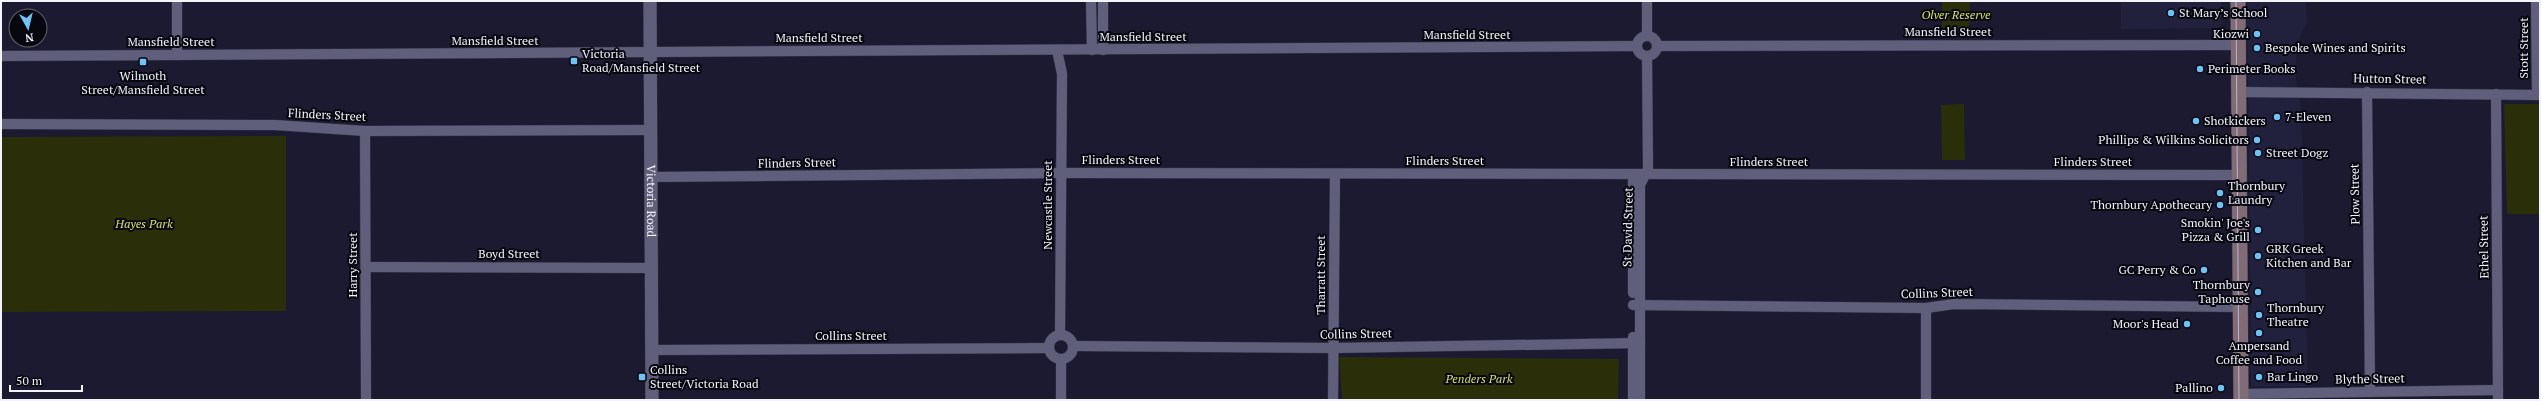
<svg xmlns="http://www.w3.org/2000/svg" width="2541" height="401" viewBox="0 0 2541 401" font-family="'PT Serif',serif">
	<style>
		.built { fill: #21203d }
		.green { fill: #2b2f09 }
		.lines { fill: none; stroke-linecap: round; stroke-linejoin: round }
		.minor-casing { stroke: #363546; stroke-width: 11 }
		.tertiary-casing { stroke: #363546; stroke-width: 14 }
		.secondary-casing { stroke: #363546; stroke-width: 16 }
		.minor { stroke: #5f5f7b; stroke-width: 10 }
		.tertiary { stroke: #5f5f7b; stroke-width: 13 }
		.secondary { stroke: #806b77; stroke-width: 15 }
		.tram { stroke: #b9b9c7; stroke-width: 1 }
		.poi-dot { fill: #6fc2f4; stroke: #070710; stroke-width: 1.5 }
		.labels { text-anchor: middle; stroke-width: 4; stroke-linejoin: round; paint-order: stroke }
		.poi-label { font-size: 12px; fill: #f2f3fd; stroke: #070710; text-anchor: start }
		.park-label { font-size: 12px; font-style: italic; fill: #d5e161; stroke: #070710 }
		.street-label { font-size: 12px; fill: #f2f3fd; stroke: #070710 }
	</style>
	<rect width="100%" height="100%" fill="#1b1a31"/>
	<g class="built">
		<polygon points="2121,1 2221,1 2221,26 2219,28 2121,29"/>
		<polygon points="2247,1 2306,1 2307,22 2296,46 2296,81 2301,107 2308,386 2251,387"/>
	</g>
	<g class="green">
		<polygon points="1942,1 1970,1 1969,30 1942,30"/>
		<polygon points="1964,104 1965,160 1942,160 1941,105"/>
		<polygon points="2504,104 2540,104 2540,231 2540,214 2507,214"/>
		<polygon points="286,136 286,311 1,312 1,137"/>
		<polygon points="1339,357 1619,359 1618,400 1342,400"/>
	</g>
	<g class="lines">
		<g class="minor-casing">
			<g id="minor">
				<polyline points="177,1 177,55"/>
				<polyline points="1091,1 1092,50"/>
				<polyline points="1103,1 1103,50"/>
				<polyline points="1647,1 1647,36"/>
				<polyline points="2536,1 2537,95"/>
				<circle cx="1647" cy="46" r="10"/>
				<polyline points="1657,46 2239,45"/>
				<polyline points="1057,50 1062,74 1060,335"/>
				<polyline points="1,56 1637,46"/>
				<polyline points="2239,92 2540,95"/>
				<polyline points="2367,92 2370,392"/>
				<polyline points="2496,94 2498,400"/>
				<polyline points="1,124 275,125 365,131 651,130"/>
				<polyline points="365,131 366,400"/>
				<polyline points="1633,175 1633,293"/>
				<polyline points="651,177 1061,173 2240,175"/>
				<polyline points="366,267 652,268"/>
				<polyline points="1633,305 1926,308 1954,304 2241,307"/>
				<circle cx="1061" cy="347" r="12"/>
				<polyline points="1633,337 1633,399"/>
				<polyline points="1073,346 1334,348 1640,343"/>
				<polyline points="652,350 1049,348"/>
				<polyline points="1061,359 1061,400"/>
				<polyline points="2241,394 2498,390"/>
				<polyline points="1333,400 1335,174"/>
				<polyline points="1640,400 1640,185 1648,169 1647,56"/>
				<polyline points="1926,400 1926,308"/>
			</g>
		</g>
		<g class="tertiary-casing">
			<g id="tertiary">
				<path id="s1" d="M650,1L652,400"/>
			</g>
		</g>
		<g class="secondary-casing">
			<polyline id="secondary" points="2238,1 2241,400"/>
		</g>
		<use href="#minor" class="minor"/>
		<use href="#tertiary" class="tertiary"/>
		<use href="#secondary" class="secondary"/>
		<polyline class="tram" points="2236,1 2239,400"/>
	</g>
	<g class="poi-dot">
		<circle cx="2171" cy="13" r="4"/>
		<circle cx="2257" cy="34" r="4"/>
		<circle cx="2257" cy="48" r="4"/>
		<rect x="570" y="57" width="8" height="8" rx="2"/>
		<rect x="139" y="58" width="8" height="8" rx="2"/>
		<circle cx="2200" cy="69" r="4"/>
		<circle cx="2277" cy="117" r="4"/>
		<circle cx="2196" cy="121" r="4"/>
		<circle cx="2257" cy="140" r="4"/>
		<circle cx="2258" cy="153" r="4"/>
		<circle cx="2220" cy="193" r="4"/>
		<circle cx="2220" cy="205" r="4"/>
		<circle cx="2258" cy="230" r="4"/>
		<circle cx="2258" cy="256" r="4"/>
		<circle cx="2204" cy="270" r="4"/>
		<circle cx="2258" cy="292" r="4"/>
		<circle cx="2259" cy="315" r="4"/>
		<circle cx="2187" cy="324" r="4"/>
		<circle cx="2259" cy="333" r="4"/>
		<rect x="638" y="373" width="8" height="8" rx="2"/>
		<circle cx="2259" cy="377" r="4"/>
		<circle cx="2221" cy="388" r="4"/>
	</g>
	<g class="labels">
		<g class="poi-label">
			<text x="2179" y="17">St Mary’s School</text>
			<text x="2249" y="38" text-anchor="end">Kiozwi</text>
			<text x="2265" y="52">Bespoke Wines and Spirits</text>
			<text x="582" y="58">Victoria<tspan x="582" dy="14">Road/Mansfield Street</tspan></text>
			<text x="2208" y="73">Perimeter Books</text>
			<text x="143" y="80" text-anchor="middle">Wilmoth<tspan x="143" dy="14">Street/Mansfield Street</tspan></text>
			<text x="2285" y="121">7-Eleven</text>
			<text x="2204" y="125">Shotkickers</text>
			<text x="2249" y="144" text-anchor="end">Phillips &amp; Wilkins Solicitors</text>
			<text x="2266" y="157">Street Dogz</text>
			<text x="2228" y="190">Thornbury<tspan x="2228" dy="14">Laundry</tspan></text>
			<text x="2212" y="209" text-anchor="end">Thornbury Apothecary</text>
			<text x="2250" y="227" text-anchor="end">Smokin' Joe's<tspan x="2250" dy="14">Pizza &amp; Grill</tspan></text>
			<text x="2266" y="253">GRK Greek<tspan x="2266" dy="14">Kitchen and Bar</tspan></text>
			<text x="2196" y="274" text-anchor="end">GC Perry &amp; Co</text>
			<text x="2250" y="289" text-anchor="end">Thornbury<tspan x="2250" dy="14">Taphouse</tspan></text>
			<text x="2267" y="312">Thornbury<tspan x="2267" dy="14">Theatre</tspan></text>
			<text x="2179" y="328" text-anchor="end">Moor's Head</text>
			<text x="2259" y="350" text-anchor="middle">Ampersand<tspan x="2259" dy="14">Coffee and Food</tspan></text>
			<text x="650" y="374">Collins<tspan x="650" dy="14">Street/Victoria Road</tspan></text>
			<text x="2267" y="381">Bar Lingo</text>
			<text x="2213" y="392" text-anchor="end">Pallino</text>
		</g>
		<g class="park-label">
			<text x="1956" y="19">Olver Reserve</text>
			<text x="144" y="228">Hayes Park</text>
			<text x="1479" y="383">Penders Park</text>
		</g>
		<g class="street-label">
			<text x="1948" y="36">Mansfield Street</text>
			<text x="1467" y="39">Mansfield Street</text>
			<text x="1143" y="41">Mansfield Street</text>
			<text x="819" y="42">Mansfield Street</text>
			<text x="495" y="45">Mansfield Street</text>
			<text x="171" y="46">Mansfield Street</text>
			<text transform="translate(2524 48) rotate(-90)" y="4">Stott Street</text>
			<text transform="translate(2390 79) rotate(1)" y="4">Hutton Street</text>
			<text transform="translate(327 115) rotate(3)" y="4">Flinders Street</text>
			<text x="1121" y="164">Flinders Street</text>
			<text x="1445" y="165">Flinders Street</text>
			<text x="1769" y="166">Flinders Street</text>
			<text x="2093" y="166">Flinders Street</text>
			<text transform="translate(797 163) rotate(-1)" y="4">Flinders Street</text>
			<text transform="translate(2355 194) rotate(-91)" y="4">Plow Street</text>
			<text dy="4" stroke="none"><textPath href="#s1" startOffset="200">Victoria Road</textPath></text>
			<text transform="translate(1048 205) rotate(-90)" y="4">Newcastle Street</text>
			<text transform="translate(1628 227) rotate(-89)" y="4">St David Street</text>
			<text transform="translate(2484 247) rotate(-91)" y="4">Ethel Street</text>
			<text x="509" y="258">Boyd Street</text>
			<text transform="translate(353 265) rotate(-90)" y="4">Harry Street</text>
			<text transform="translate(1321 275) rotate(-90)" y="4">Tharratt Street</text>
			<text transform="translate(1937 293) rotate(-2)" y="4">Collins Street</text>
			<text transform="translate(1356 334) rotate(-1)" y="4">Collins Street</text>
			<text x="851" y="340">Collins Street</text>
			<text transform="translate(2370 379) rotate(-1)" y="4">Blythe Street</text>
		</g>
	</g>
	<rect width="2541" height="401" fill="none" stroke="#f2f3fd" stroke-width="4"/>
	<g transform="translate(28 28) rotate(172)"><circle r="19" fill="#070710" stroke="#65656f"/>
	<path d="M0-3L7 15L0 10L-7 15Z" fill="#6fc2f4"/>
	<text y="-6" font-size="11" font-weight="bold" text-anchor="middle" fill="#f2f3fd">N</text>
	</g>
	<path d="M10 385v6h72v-6" fill="none" stroke="#f2f3fd" stroke-width="2"/>
	<text x="16" y="385" font-size="12" fill="#f2f3fd" stroke="#070710" stroke-width="3" paint-order="stroke">50 m</text>
</svg>
